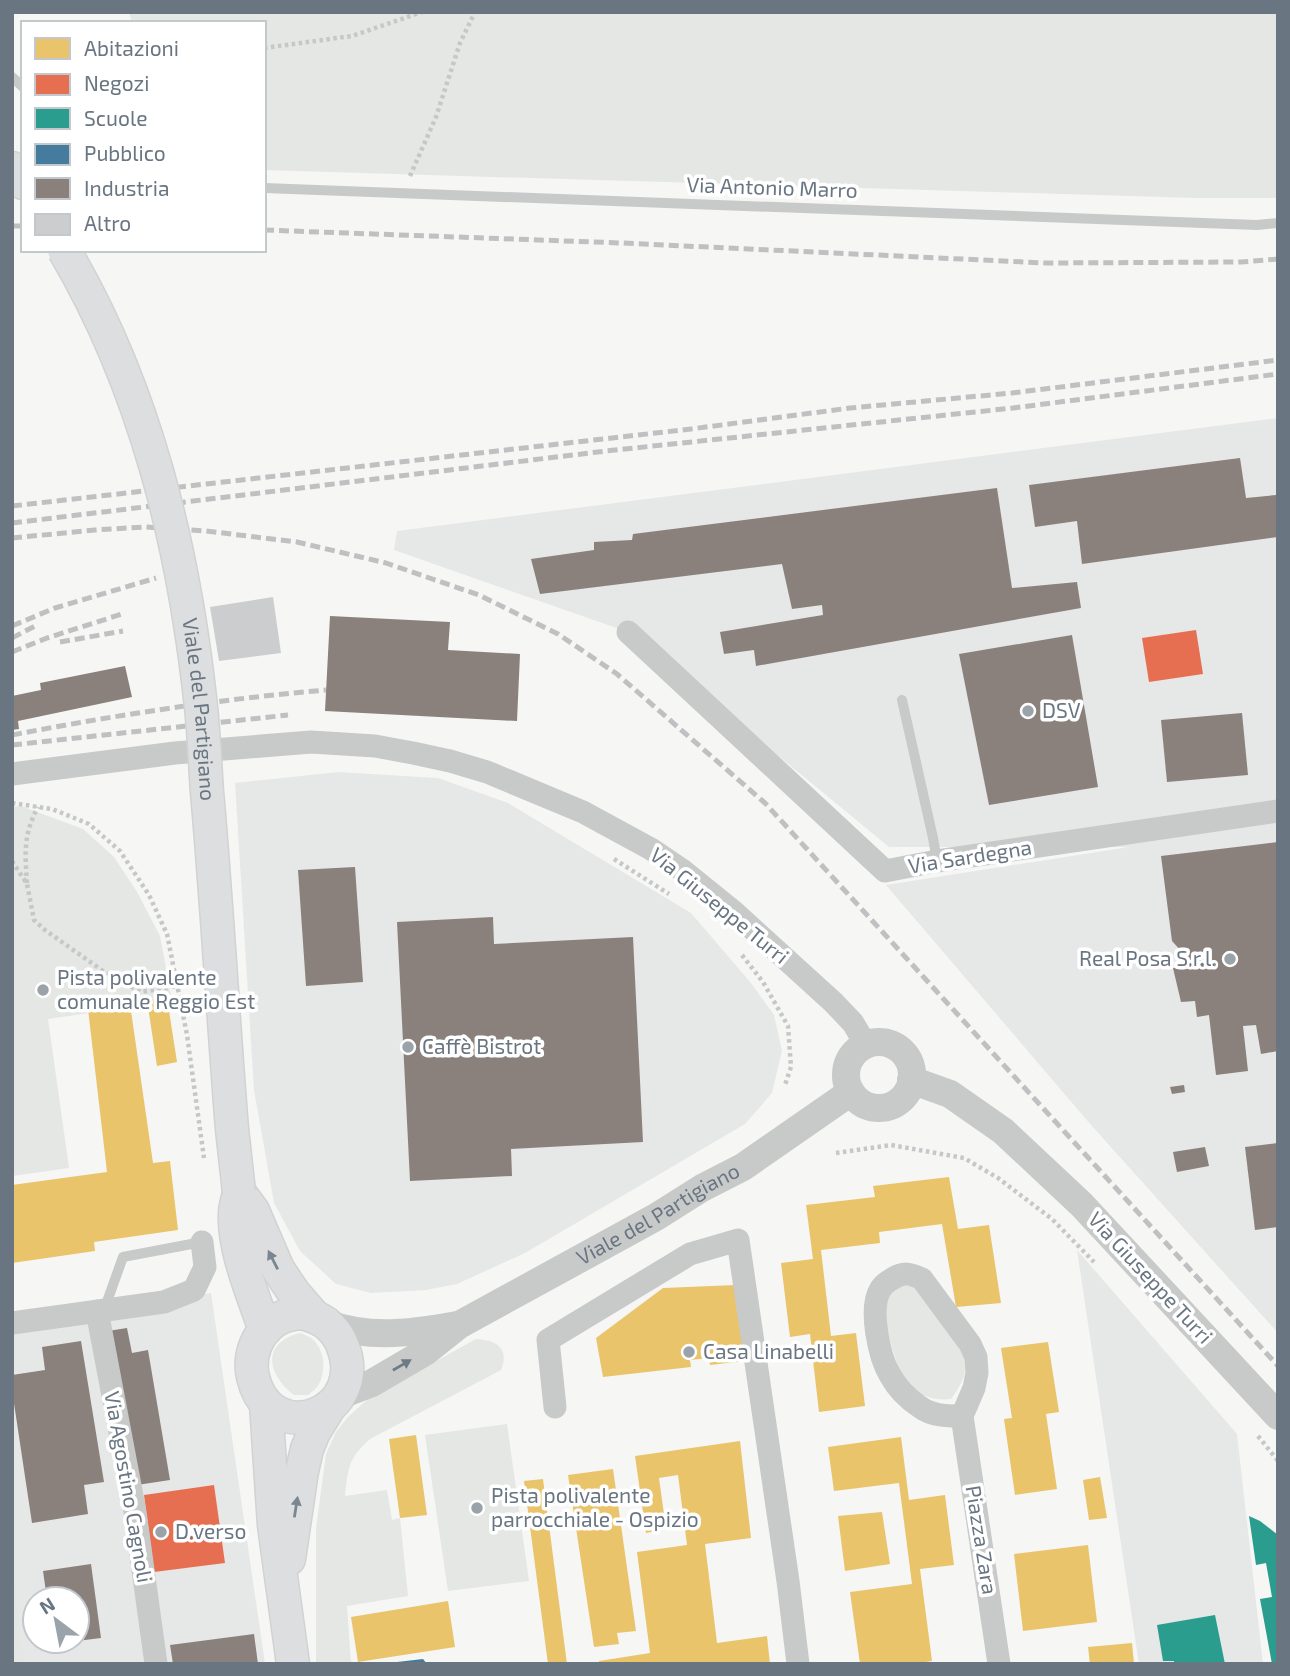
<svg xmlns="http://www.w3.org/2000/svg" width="1290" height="1676" viewBox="0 0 1290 1676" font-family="'Exo 2',sans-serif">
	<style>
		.built { fill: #e6e7e7; fill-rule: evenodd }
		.green { fill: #e4e7e3 }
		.homes { fill: #e9c46a }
		.shops { fill: #e76f51 }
		.schools { fill: #2a9d8f }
		.public { fill: #457b9d }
		.industry { fill: #8a817c }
		.building { fill: #cccdce }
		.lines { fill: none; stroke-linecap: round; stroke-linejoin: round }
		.secondary-casing { stroke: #d2d2d3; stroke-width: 35 }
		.path { stroke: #c6c7c8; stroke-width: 4.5; stroke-dasharray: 3.5 3.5; stroke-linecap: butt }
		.service { stroke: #c8caca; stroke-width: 10 }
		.minor { stroke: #c8caca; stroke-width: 23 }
		.tertiary { stroke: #c8caca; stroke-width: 28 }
		.secondary { stroke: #dddedf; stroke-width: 32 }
		.rail { stroke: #bfc0c1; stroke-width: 5; stroke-dasharray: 10 5; stroke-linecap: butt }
		.secondary-bridge-casing { stroke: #d2d2d3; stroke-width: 35; stroke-linecap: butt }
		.secondary-bridge { stroke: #dddedf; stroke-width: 32 }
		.oneway { fill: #7a8690 }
		.oneway2 { fill: #6e7a86 }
		.poi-dot { fill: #9aa3aa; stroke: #fff; stroke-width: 2.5 }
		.labels { text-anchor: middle; stroke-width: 7; stroke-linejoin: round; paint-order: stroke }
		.street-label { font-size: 21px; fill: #697682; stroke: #fff }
		.poi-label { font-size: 21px; fill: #697682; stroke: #fff; text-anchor: start }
	</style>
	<rect width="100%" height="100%" fill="#f6f6f5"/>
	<g class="built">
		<polygon points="1278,418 1278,1333 1091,1125 886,885 1129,847 889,847 628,632 394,550 397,531"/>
		<polygon points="338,772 438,778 508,803 691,913 751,983 774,1015 782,1051 772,1093 745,1124 525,1253 457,1284 426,1290 371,1293 336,1284 300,1251 274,1203 254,1090 235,783"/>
		<polygon points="1077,1250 1237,1434 1263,1664 1139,1664"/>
		<path d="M211,1293L265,1664H12V1321ZM35,1599H77V1641H35Z"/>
	</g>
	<g class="green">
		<polygon points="129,12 1278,12 1278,198 1195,198 264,170 264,23 132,23"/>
		<polygon points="21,806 83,829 114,857 137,892 160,936 172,1001 48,1019 69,1168 12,1176 12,807"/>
		<path d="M898,1285L918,1286L965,1357C968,1374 961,1385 951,1399C935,1401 917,1396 906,1382C897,1370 881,1317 885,1302C887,1294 892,1290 898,1285Z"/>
		<path d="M300,1333C301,1333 310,1337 311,1338C325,1348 327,1373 317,1387C315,1390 311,1392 308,1395H294C267,1374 261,1343 300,1333Z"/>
		<path d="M476,1339C496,1340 510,1348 501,1370L370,1439C348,1458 348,1469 345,1496L387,1490L392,1520L400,1518L408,1596L347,1606L351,1664H316V1529L326,1454L336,1432L348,1417L369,1398Z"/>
		<polygon points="507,1424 529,1581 448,1591 425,1435"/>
		<polygon points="12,1569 24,1664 12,1664"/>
	</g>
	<g class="homes">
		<polygon points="167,998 177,1062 157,1066 147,1000"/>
		<polygon points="130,1004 153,1163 170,1161 178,1230 94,1242 95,1251 12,1263 12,1185 107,1172 88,1009"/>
		<polygon points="949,1177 958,1229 989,1225 1001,1303 956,1307 942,1224 879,1232 880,1243 821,1250 831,1336 856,1333 865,1406 819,1412 810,1334 790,1337 781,1263 813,1259 806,1205 875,1197 873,1186"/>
		<polygon points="736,1285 745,1361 710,1365 709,1358 690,1360 691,1367 603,1377 596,1338 663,1288"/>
		<polygon points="1048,1342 1059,1412 1046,1414 1057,1489 1015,1495 1004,1419 1012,1418 1001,1348"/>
		<polygon points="416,1435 427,1515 400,1518 389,1439"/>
		<polygon points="901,1437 909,1500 945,1495 954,1565 920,1569 932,1661 913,1664 860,1664 850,1592 912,1584 899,1483 834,1491 828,1447"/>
		<polygon points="740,1441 751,1538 705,1544 717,1643 767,1636 770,1664 599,1664 599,1661 650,1653 637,1552 687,1545 678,1475 659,1478 666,1529 646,1533 635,1456"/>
		<polygon points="613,1469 636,1631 617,1633 619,1644 594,1647 568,1475"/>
		<polygon points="1100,1477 1107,1518 1089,1520 1083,1480"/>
		<polygon points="543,1479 567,1664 548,1664 524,1481"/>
		<polygon points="882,1512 890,1564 845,1571 838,1516"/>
		<polygon points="1088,1545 1097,1622 1023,1631 1014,1554"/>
		<polygon points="448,1601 455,1647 358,1662 351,1617"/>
		<polygon points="1132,1643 1134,1664 1090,1664 1088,1647"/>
	</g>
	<g class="shops">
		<polygon points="1196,630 1203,674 1149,682 1142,638"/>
		<polygon points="214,1485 225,1563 154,1572 144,1495"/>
	</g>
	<g class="schools">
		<polygon points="1249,1516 1260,1521 1278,1535 1278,1664 1272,1664 1260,1599 1272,1597 1266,1563 1256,1565"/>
		<polygon points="1215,1615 1225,1664 1174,1664 1174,1661 1163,1661 1157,1625"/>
	</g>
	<polygon class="public" points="423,1659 427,1664 397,1664 397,1662"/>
	<g class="industry">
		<polygon points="1240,458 1246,498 1276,495 1278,510 1278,537 1082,564 1077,521 1035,527 1029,485"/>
		<polygon points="997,488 1012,588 1077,582 1081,608 756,666 754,650 724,654 720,632 823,615 822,605 792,609 782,564 540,594 531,559 594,550 594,542 632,540 633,534"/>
		<polygon points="330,616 450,622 448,650 520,654 517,721 325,711"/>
		<polygon points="1072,635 1098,787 989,805 959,654"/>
		<polygon points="125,666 132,697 18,721 19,729 12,730 12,696 41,690 40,683"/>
		<polygon points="1242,713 1248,775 1167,782 1161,720"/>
		<polygon points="1278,842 1278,1051 1261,1054 1256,1025 1243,1026 1248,1071 1216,1075 1209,1015 1197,1017 1195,1001 1181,1002 1173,968 1183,967 1182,952 1172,941 1161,856"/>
		<polygon points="355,867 363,982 306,986 298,870"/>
		<polygon points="493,917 494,944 633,937 643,1142 511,1149 512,1176 410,1181 397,922"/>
		<polygon points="1184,1085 1185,1092 1172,1094 1170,1087"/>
		<polygon points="1278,1143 1278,1227 1255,1230 1245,1147"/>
		<polygon points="1205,1147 1209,1166 1177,1172 1173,1152"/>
		<polygon points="127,1328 132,1353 148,1350 170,1480 137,1485 108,1331"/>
		<polygon points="81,1341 104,1482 84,1485 88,1514 32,1523 12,1390 12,1375 45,1370 42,1347"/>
		<polygon points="91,1564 101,1638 77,1641 77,1599 47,1599 43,1571"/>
		<polygon points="254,1634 258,1664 173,1664 170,1645"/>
	</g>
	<polygon class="building" points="273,597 281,653 219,661 210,607"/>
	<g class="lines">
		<g class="secondary-casing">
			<g id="secondary">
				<polyline points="12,168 23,183"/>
				<polyline points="239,1192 253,1211 278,1269 294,1293 313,1315"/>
				<path d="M239,1192C238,1199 235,1206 235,1213C233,1249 253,1295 265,1330"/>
				<path d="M300,1313C319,1316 333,1325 341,1342C373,1413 271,1452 253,1377C248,1356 257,1333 275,1321C282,1316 291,1314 300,1313Z"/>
				<polyline points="266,1404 274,1525 293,1664"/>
				<polyline points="289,1559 302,1471 307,1449 314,1432 330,1406"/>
			</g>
		</g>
		<g class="path">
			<polyline points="264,48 352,36 422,12"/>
			<polyline points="410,176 436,117 460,43 475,12"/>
			<polyline points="12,803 52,809 89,824 120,851 149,895 167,934 187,1035 204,1158"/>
			<polyline points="614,859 669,894"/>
			<polyline points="12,861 27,884 34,920 45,930 103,971 141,992 178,986"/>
			<path d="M27,883C25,853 23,835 38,807"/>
			<polyline points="742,955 763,982 788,1026 791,1067 785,1085"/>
			<polyline points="836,1153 891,1145 964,1158 998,1178 1052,1219 1094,1262"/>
			<polyline points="1258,1436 1278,1461"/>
		</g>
		<g class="service">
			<polyline points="12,77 23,87"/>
			<polyline points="264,188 1257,225 1278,223"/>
			<polyline points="902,700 933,838 937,861"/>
			<polyline points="104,1310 123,1257 202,1242"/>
		</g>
		<g class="minor">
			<polyline points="628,632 885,871 937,861 1278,811"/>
			<polyline points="12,774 175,753 311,742 375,746 413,753 450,761 487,772 583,812 651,849 682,870 734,912 833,1002 853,1023 866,1045"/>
			<polyline points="97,1311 135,1512 156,1664"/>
			<polyline points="12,1323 164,1302 194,1290 205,1267 202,1242"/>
			<polyline points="555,1407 548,1340 690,1254 738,1240 788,1581 798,1664"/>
			<path d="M962,1416C947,1416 932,1416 920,1407C908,1399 897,1388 890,1375C879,1357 869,1309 880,1290C882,1286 887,1282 892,1279C903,1272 910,1273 922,1279L970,1344L976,1357L977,1373L974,1388L962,1416L999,1664"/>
		</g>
		<g class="tertiary">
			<circle cx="879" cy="1075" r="33"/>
			<polyline points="911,1080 950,1094 1003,1131 1082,1205 1278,1416"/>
			<path d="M328,1324C370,1339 414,1333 457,1325"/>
			<path id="s1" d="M341,1395L372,1383L425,1352L459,1325L656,1217L702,1188L743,1167L851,1092"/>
		</g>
		<use href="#secondary" class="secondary"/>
		<g class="rail">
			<polyline points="12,226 23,226"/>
			<polyline points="264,230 622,243 1046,263 1241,262 1278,259"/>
			<polyline points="12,506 691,429 850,408 1012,393 1278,360"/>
			<polyline points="12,523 606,451 1013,408 1278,374"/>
			<polyline points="12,538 95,530 145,527 206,531 297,542 386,563 479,595 558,634 617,674 765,803 1278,1366"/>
			<polyline points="12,626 55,608 156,578"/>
			<polyline points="12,638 37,625"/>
			<polyline points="60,642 123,631"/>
			<polyline points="12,652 47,638 122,614"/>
			<path d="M12,735C116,715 221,699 326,690"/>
			<polyline points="12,745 288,715"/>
		</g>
		<g class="secondary-bridge-casing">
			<g id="secondary-bridge">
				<path id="s2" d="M64,250C146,389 184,548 201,707C204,735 205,764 207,792C217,904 223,1017 232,1129L239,1192"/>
			</g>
		</g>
		<use href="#secondary-bridge" class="secondary-bridge"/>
	</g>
	<defs><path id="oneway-solid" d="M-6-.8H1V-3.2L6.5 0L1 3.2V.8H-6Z" transform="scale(1.75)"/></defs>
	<g class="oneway">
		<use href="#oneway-solid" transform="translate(273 1260) rotate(-117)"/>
		<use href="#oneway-solid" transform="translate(296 1507) rotate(-81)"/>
	</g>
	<use class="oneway2" href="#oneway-solid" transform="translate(402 1365) rotate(-30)"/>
	<g class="poi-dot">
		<circle cx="1028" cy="711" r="7"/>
		<circle cx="1230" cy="959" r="7"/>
		<circle cx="43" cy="990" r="7"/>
		<circle cx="408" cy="1047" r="7"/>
		<circle cx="689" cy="1352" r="7"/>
		<circle cx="477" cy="1508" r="7"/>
		<circle cx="161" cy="1532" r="7"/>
	</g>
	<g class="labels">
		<g class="street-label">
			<text transform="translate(772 188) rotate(2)" y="7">Via Antonio Marro</text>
			<text dy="7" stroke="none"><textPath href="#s2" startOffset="483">Viale del Partigiano</textPath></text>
			<text transform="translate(970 857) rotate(-9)" y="7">Via Sardegna</text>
			<text transform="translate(719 906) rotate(39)" y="7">Via Giuseppe Turri</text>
			<text dy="7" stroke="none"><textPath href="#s1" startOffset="366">Viale del Partigiano</textPath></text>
			<text transform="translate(1150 1278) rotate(47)" y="7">Via Giuseppe Turri</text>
			<text transform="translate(128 1487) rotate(80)" y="7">Via Agostino Cagnoli</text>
			<text transform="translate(981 1540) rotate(81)" y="7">Piazza Zara</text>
		</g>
		<g class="poi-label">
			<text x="1042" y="718">DSV</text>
			<text x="1216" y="966" text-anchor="end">Real Posa S.r.l.</text>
			<text x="57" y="985">Pista polivalente<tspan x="57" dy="24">comunale Reggio Est</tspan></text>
			<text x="422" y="1054">Caffè Bistrot</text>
			<text x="703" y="1359">Casa Linabelli</text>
			<text x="491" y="1503">Pista polivalente<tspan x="491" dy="24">parrocchiale - Ospizio</tspan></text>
			<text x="175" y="1539">D.verso</text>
		</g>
	</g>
	<rect width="1290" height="1676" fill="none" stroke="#697682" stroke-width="28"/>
	<rect x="21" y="21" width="245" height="231" fill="#ffffff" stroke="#c3c8cd" stroke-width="2"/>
	<rect x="35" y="38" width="35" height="21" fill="#e9c46a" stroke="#c3c8cd" stroke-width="2"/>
	<text x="84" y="56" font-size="21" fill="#697682">Abitazioni</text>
	<rect x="35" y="74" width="35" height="21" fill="#e76f51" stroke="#c3c8cd" stroke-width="2"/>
	<text x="84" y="91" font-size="21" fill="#697682">Negozi</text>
	<rect x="35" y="108" width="35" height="21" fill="#2a9d8f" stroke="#c3c8cd" stroke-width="2"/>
	<text x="84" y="126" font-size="21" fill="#697682">Scuole</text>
	<rect x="35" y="144" width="35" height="21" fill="#457b9d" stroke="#c3c8cd" stroke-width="2"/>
	<text x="84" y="161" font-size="21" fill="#697682">Pubblico</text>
	<rect x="35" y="178" width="35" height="21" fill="#8a817c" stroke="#c3c8cd" stroke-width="2"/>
	<text x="84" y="196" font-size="21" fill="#697682">Industria</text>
	<rect x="35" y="214" width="35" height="21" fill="#cccdce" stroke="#c3c8cd" stroke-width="2"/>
	<text x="84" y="231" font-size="21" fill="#697682">Altro</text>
	<g transform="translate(56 1620) rotate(328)"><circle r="33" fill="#ffffff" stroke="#c3c8cd" stroke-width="2"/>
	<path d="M0-5L12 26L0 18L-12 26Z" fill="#9aa3aa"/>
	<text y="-10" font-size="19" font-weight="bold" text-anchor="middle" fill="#697682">N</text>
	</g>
</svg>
